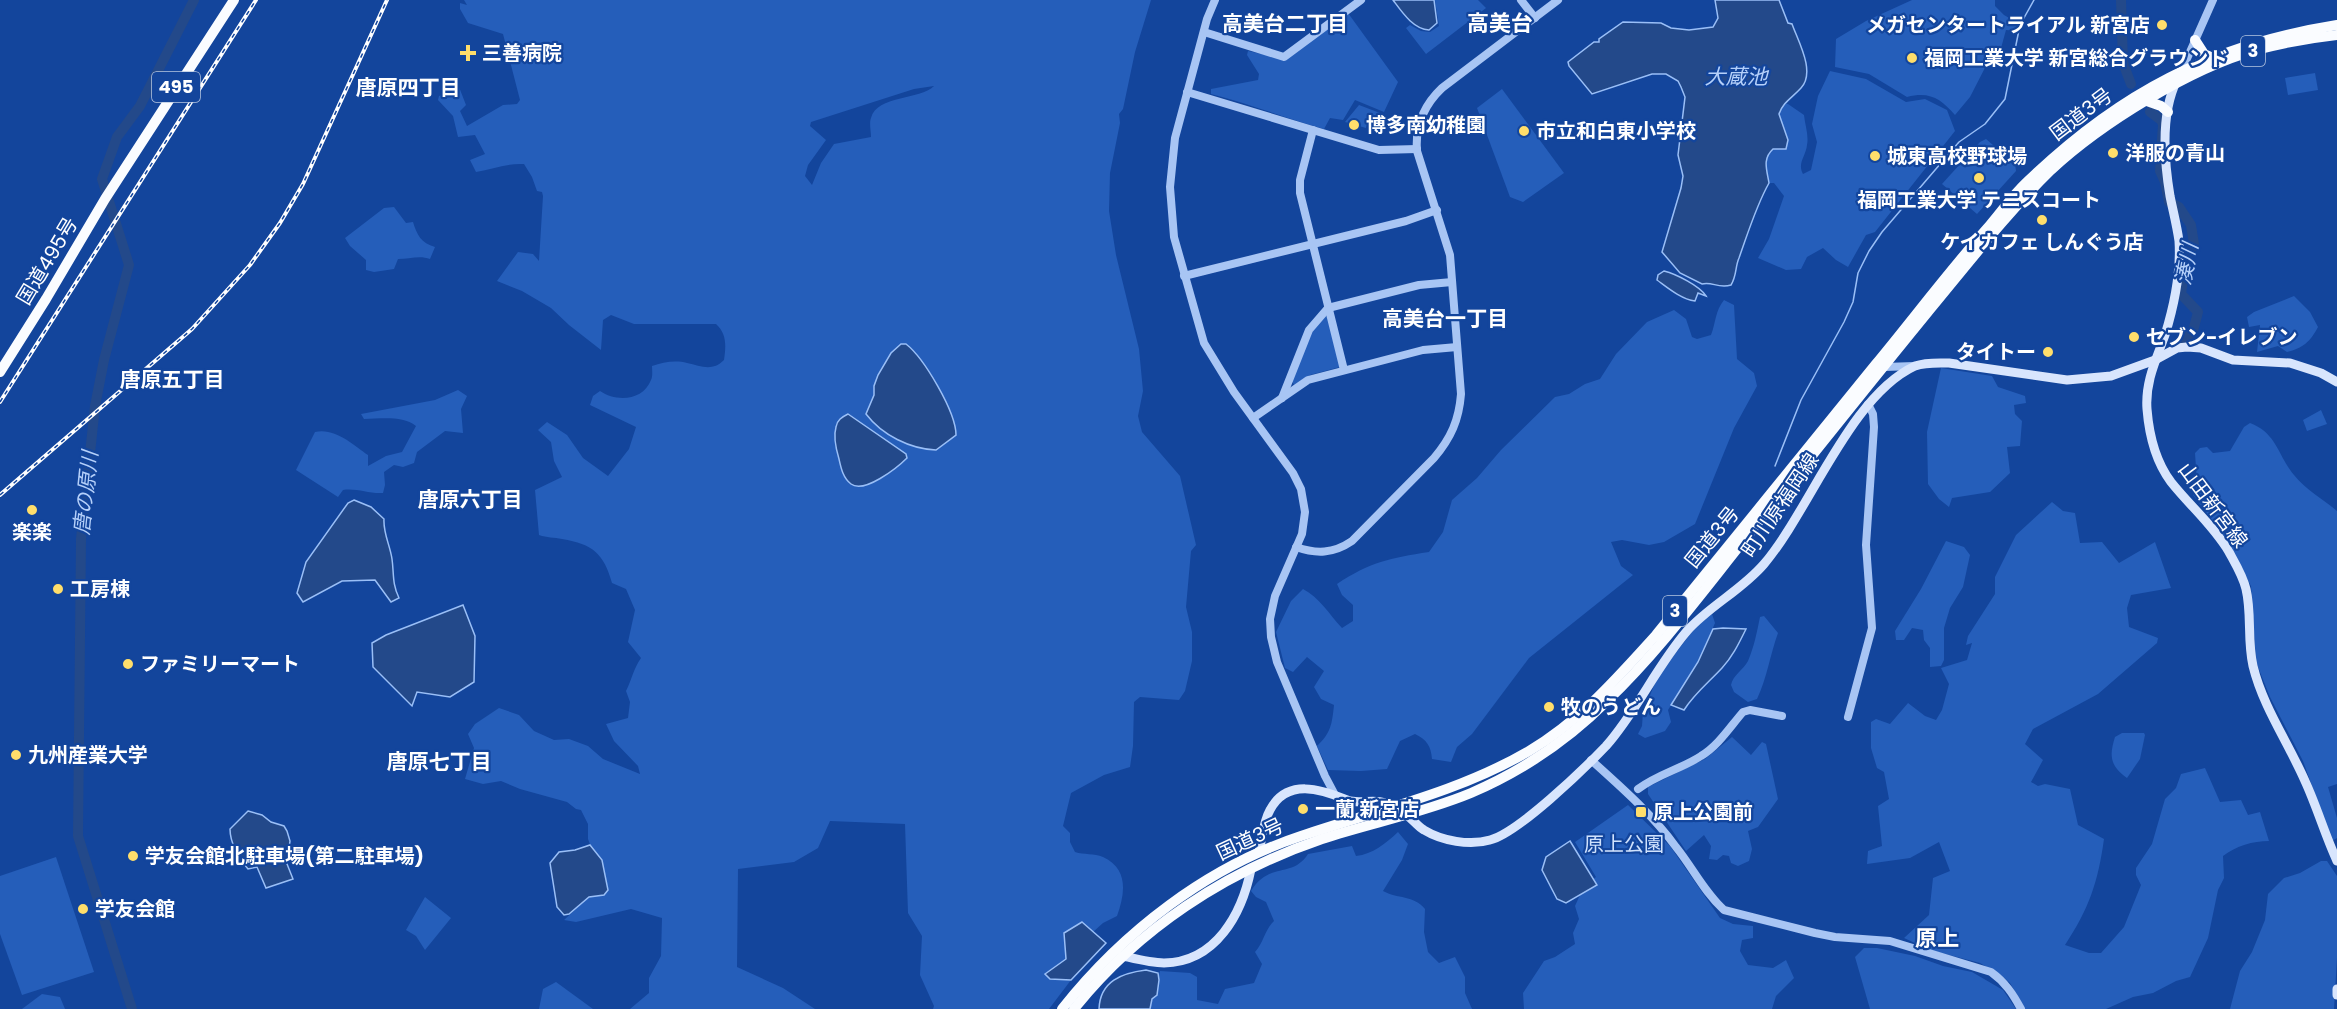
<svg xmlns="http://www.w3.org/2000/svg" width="2337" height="1009" viewBox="0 0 2337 1009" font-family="Poppins,'Noto Sans JP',sans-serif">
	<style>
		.green { fill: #255eba; fill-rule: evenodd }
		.water { fill: #23498a; stroke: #9abff7; stroke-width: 1.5 }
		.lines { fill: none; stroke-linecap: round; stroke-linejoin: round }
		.stream { stroke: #9abff7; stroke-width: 1.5 }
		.river { stroke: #23498a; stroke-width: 10 }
		.tertiary { stroke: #a8c5f4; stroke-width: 8 }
		.secondary { stroke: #d8e5fd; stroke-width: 9 }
		.trunk { stroke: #fafcff; stroke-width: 10 }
		.rail-casing { stroke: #fff; stroke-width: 4 }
		.rail { stroke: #13459c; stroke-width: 1.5; stroke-dasharray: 4.5; stroke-linecap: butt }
		.poi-dot { fill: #ffde6b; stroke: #13459c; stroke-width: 2 }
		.labels { text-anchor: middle; stroke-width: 4.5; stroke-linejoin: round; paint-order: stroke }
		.shield { fill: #13459c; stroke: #b8c7e1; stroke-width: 1.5 }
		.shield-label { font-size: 18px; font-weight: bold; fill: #fff }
		.poi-label { font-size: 20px; font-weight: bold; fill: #fff; stroke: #13459c; text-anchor: start }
		.street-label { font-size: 20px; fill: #fff; stroke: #13459c }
		.park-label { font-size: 20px; fill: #d0e2fd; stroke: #13459c }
		.neighbourhood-label { font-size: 21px; font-weight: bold; fill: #fff; stroke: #13459c }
		.water-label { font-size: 21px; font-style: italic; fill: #b5d0fa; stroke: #13459c }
		.quarter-label { font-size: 22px; font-weight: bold; fill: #fff; stroke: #13459c }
	</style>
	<rect width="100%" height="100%" fill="#13459c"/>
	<g class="green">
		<path d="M464,0H1151L1135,52L1123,109L1119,114L1120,123L1110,173L1109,211L1116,255L1139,349L1143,391L1138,416L1142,432L1180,476L1196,545L1191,551L1186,607L1192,632V661L1185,691L1179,700L1140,697L1134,702L1133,746L1130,767L1104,775L1071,793L1063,826L1070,833V842L1075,852C1084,855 1094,853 1103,857C1129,869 1125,894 1117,916L1103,923L1093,932L1082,922L1066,960L1050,979L1071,980L1049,1009H933L934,1006L920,975L922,936L908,913L905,824L830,821L818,848L794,862L738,869L737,967L783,988L815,1009H630L649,993V978L661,956L662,918L631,909L576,922L564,920L589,897L604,895L608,889L602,860L592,850L588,839V824L581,810L576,809L567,802L520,789L501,781L483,784L465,779L474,748L468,734L475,724L499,708L519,715L534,731L554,740L569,739L588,746L603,759L640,774L638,766L614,741L606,724L628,718L630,702L626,691C632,679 633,670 641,658L628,642L635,610L626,589L612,583C604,554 593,544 562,539C554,537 547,538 539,535L535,490L562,477L554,461L551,442L538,430L547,422L567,435L583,458L608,476L629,449L636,427L590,405L593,396L600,391C616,402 643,401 651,380C653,376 652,370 652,366C663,362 676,360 687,363C701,366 712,372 724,360C726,346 727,334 716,324H634L611,315L603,320L601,350L569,325L551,308L522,291L497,281L518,252L533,254L539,261L543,196L542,192L537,191L532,177L524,164C507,163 493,169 476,172L470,160L485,154L475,135L458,137L453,116L438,100L439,96L459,87L466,105L460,111L467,126L503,105L517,104L520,100L503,34L468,23L460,9V3L467,5ZM934,86C920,100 877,95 871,118C869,123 871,131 871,137L834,144L821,163L812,185L805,176L808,165L826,140L810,126L811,122L914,89Z"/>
		<polygon points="1435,0 1478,0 1486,8 1426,54 1406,28 1410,25 1421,31 1430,32 1439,26"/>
		<path d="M1912,0H1995V6L2004,15L2018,23L2017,31L2006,30L1998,59L1990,58L1970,97L1955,115C1941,99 1930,91 1907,97L1869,74L1835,67L1836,39L1866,21Z"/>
		<path d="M1348,13L1398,82L1384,112L1355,100L1343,120L1330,118L1324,129C1285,118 1250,104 1211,94V89L1258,80L1259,74L1247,55L1248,51L1285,59Z"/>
		<path d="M1830,71L1866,79L1906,102L1925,99L1947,110L1955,131L1875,232L1866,235L1848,267L1836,260L1823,248L1807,257L1801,269L1786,270L1758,258L1769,239L1784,196L1774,183H1769C1767,170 1762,159 1773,149H1786L1788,140L1779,114L1782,104H1788L1804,115C1805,125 1809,136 1807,145C1806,156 1797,163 1803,174L1811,170L1817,142L1812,124L1818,96Z"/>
		<polygon points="2315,73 2318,90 2288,95 2285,78"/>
		<polygon points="1502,89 1564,173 1523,202 1510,197 1477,108"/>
		<polygon points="1359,105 1380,113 1380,125 1368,121 1366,128 1345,122"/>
		<polygon points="1986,139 2015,164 2016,171 1977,214 1942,184 1980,142"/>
		<path d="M394,207L406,223L413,222C417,235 421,243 435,247L430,259C420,255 409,259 398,259L394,269L374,272L366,270V260L350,246L345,238L384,208Z"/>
		<path d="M2294,296L2310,312L2318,327C2310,342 2303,348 2287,352L2278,346L2257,352L2260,325L2249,327L2247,317L2254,312Z"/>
		<path d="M1724,300L1734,305L1737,359L1754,373L1757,386L1734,428L1695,524L1664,542L1649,545L1622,540L1611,542L1621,566L1633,575L1529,658L1472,734L1457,747L1451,762L1432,759C1431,746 1427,740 1415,734L1400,741L1387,769L1361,771L1328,770L1317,746C1331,733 1332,724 1334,705L1321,699L1314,687L1324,671L1307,657L1293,672L1285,668L1276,632L1291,601L1303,589C1319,597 1329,614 1342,628L1353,621V605L1342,595L1337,584C1370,562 1390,558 1429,552L1443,532L1452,500L1477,478L1501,450L1555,397L1569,394L1585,384L1600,379L1616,354L1647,322L1674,310L1686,319L1692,337L1697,339L1711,335C1716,322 1715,311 1724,300Z"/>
		<polygon points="1325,315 1327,316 1340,367 1310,375 1294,385 1292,381 1313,329"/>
		<polygon points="1941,368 1992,376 1998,387 2025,396 2026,403 2014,405 2015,414 2022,421 2020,446 2007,447 2010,473 1990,492 1952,498 1949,507 1939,499 1928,484 1927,432"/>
		<path d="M458,390L467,396L461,409L463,433L445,431L417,452L414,463L403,467L394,465L384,472L385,485L383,493C369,494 357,488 343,490L338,497L296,470L315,432C334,427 354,445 368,455V466L386,456L402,452L416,426C402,415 380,419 364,419L361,414L435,400Z"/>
		<polygon points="2321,410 2327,424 2307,431 2303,420"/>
		<path d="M2250,423C2277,433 2278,456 2294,475C2306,490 2323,499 2337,511V784L2328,787L2337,818V838L2332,841L2303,761L2270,697L2256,662L2251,586L2223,534L2193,495L2197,483L2195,453L2200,448L2207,447L2213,453L2230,451L2244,427Z"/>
		<path d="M2052,502L2063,511L2075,513L2080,543L2102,542L2119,563L2155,542L2171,588L2131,595L2127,608L2129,627L2158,638L2157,643L2098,694L2033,729L2025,744L2043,760L2031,782L2038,786L2045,784L2070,789L2078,825L2104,839C2098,882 2089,909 2065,945L2089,953H2101L2124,927L2141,885L2136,875V868L2152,844L2165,799L2176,788L2181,774L2205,768L2220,802L2241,800L2248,815L2260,812L2269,841C2253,841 2236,846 2223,856L2224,878L2218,890L2208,938L2190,977L2176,981L2153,993L2133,997L2106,1009H2025L2010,983L2002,976L1980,963L1930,950L1904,938L1929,915L1933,878L1950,871L1939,842L1910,858L1867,864L1868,851L1882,846L1878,806L1889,799L1884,772L1877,768L1871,748V722L1876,719L1890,724L1908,703L1925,716L1936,720L1942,710L1949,684L1941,668L1967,660L1972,643L1966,645L1968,636L1995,594V577L2016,535Z"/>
		<polygon points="1946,541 1964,547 1970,555 1963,587 1950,608 1944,628 1944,660 1941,666 1930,667 1930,648 1924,640 1923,630 1912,628 1904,640 1896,640 1895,631 1921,589"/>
		<polygon points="1712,614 1715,623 1698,662 1668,710 1671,722 1665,731 1645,738 1638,734 1642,726 1643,712 1658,676 1698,624"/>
		<path d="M1764,616L1778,633C1770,655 1767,678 1757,699L1748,702L1734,692L1731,685C1733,675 1743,670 1748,661C1754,647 1757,632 1760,617Z"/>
		<path d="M2122,733H2144L2145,735L2140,759L2127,778C2110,766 2109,756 2115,737Z"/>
		<polygon points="1732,737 1751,755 1762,742 1766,744 1778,799 1758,827 1748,831 1752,849 1749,861 1738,866 1731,863 1729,856 1723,855 1717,860 1709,859 1711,846 1704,835 1686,851 1648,794 1648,787 1705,759"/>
		<polygon points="1628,805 1670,846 1720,918 1733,924 1753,926 1753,938 1742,940 1740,951 1748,965 1773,968 1786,960 1794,978 1776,996 1772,1009 1524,1009 1523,993 1544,961 1555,957 1575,944 1573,933 1579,919 1575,906 1584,886 1596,877 1575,842"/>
		<path d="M1398,832L1408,844L1402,860L1383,891C1397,899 1414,895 1425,909L1424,932L1428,952L1439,963L1455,957L1465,977V993L1472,1009H1150L1160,971L1190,973L1197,977V1000L1218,1004L1225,989L1254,983L1262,964L1255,952C1264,942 1265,929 1274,921L1266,902L1256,897L1251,891C1269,861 1292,879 1308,854L1352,846L1356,856C1373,854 1385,844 1398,832Z"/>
		<polygon points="56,857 94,972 22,995 0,934 0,876"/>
		<polygon points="2321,861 2327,861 2337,876 2337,958 2334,1009 2230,1009 2240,971 2252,952 2265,920 2268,894 2284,878 2300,873"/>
		<polygon points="425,897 451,918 425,950 416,936 406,930"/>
		<polygon points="1864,948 1877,948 1915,956 1943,966 1972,972 2003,990 2016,1009 1870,1009 1855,957"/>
		<polygon points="556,982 593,1009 539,1009 543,989"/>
		<polygon points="42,994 60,997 65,1009 22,1009"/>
	</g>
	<g class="water">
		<path d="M1393,0H1434L1437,23L1429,30C1413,29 1402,12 1393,0Z"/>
		<path d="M1715,0H1779L1788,23L1792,24C1798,41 1816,72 1801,88C1792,98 1783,102 1779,114L1788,140L1786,149H1773C1762,159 1767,170 1769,183C1756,206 1748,233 1739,258C1735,267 1737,275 1731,285C1718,289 1712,281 1702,284L1680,273L1662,252L1681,188L1683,176L1678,155L1685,97L1681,87L1678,81L1666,74H1652L1592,94L1569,66L1568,62L1594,42H1599V39L1623,22L1661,23L1671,28L1689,30L1713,27L1718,18Z"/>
		<path d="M1664,271C1676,274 1700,286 1706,296L1698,293L1695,301C1681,299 1668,288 1657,280L1658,275Z"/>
		<path d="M901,344H906C924,358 956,412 956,435L936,450C910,449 882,435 866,414L874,395V386L878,375L891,353Z"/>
		<path d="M848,414L906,454L907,458C897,468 864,494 851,484C843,478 841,468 839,459C836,449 833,437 836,427C837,420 842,417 848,414Z"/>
		<path d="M354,500L371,507L384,519C383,533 390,545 392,559C394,573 392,584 399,598L391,602L375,580L342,581L303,602L297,593L306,562L348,503Z"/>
		<polygon points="463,605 475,636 474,682 450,697 417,692 412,706 373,667 372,643 386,635"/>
		<path d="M1723,628L1746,629C1739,643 1733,656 1722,668C1709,682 1694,694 1684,710L1671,705L1698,662L1713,629Z"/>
		<path d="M248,811L262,815L271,822L284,826L287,831L290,841L287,864L293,879L266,888L257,867L248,869C239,859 230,843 230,829Z"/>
		<polygon points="1570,841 1597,885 1566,903 1557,899 1542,870 1546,857"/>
		<polygon points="590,845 602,860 608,890 604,895 589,897 569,914 564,915 557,907 550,863 559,852 575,850"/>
		<polygon points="1082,922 1106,943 1071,980 1050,979 1045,974 1066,959 1064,933"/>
		<path d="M1146,970L1158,973L1159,980L1157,995L1152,999L1150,1009H1099C1100,981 1122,973 1146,970Z"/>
	</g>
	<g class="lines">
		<polyline class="stream" points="1775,466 1801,400 1844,322 1853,302 1858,273 1869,251 1882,232 1959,142 1985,124 2005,99 2020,25 2034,0"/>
		<g class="river">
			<polyline points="2121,0 2123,63 2131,84"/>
			<polyline points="2150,112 2161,120 2163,124 2160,171 2165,182 2169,202 2179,207 2191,225 2194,244 2186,259 2181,294 2198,312 2193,331 2178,346"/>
			<polyline points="132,1009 78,836 81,539 95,406 104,360 129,265 102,179 117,137 140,106 194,0"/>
		</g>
		<g class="tertiary">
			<polyline points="1215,0 1207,19 1175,138 1170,187 1174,237 1204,343 1234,392 1293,473 1301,489 1305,512 1302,534 1275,596 1270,619 1271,637 1277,662 1325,776 1334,793"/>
			<polyline points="1521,0 1535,18"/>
			<polyline points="1204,32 1284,57 1361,0"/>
			<polyline points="2182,70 2213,0"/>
			<polyline points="1187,92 1379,150 1417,149"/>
			<polyline points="1313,130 1300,180 1300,193 1344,370"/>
			<polyline points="1184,276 1406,221 1437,210"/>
			<polyline points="1881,364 1884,367 1915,366"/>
			<polyline points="1282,398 1309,330 1328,308 1419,285 1452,282"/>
			<polyline points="1253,418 1308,380 1423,350 1457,347"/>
			<path d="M1296,547C1316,554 1333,554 1352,541L1434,458C1451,438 1459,420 1461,394L1450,255L1417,151C1415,126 1423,106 1442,88L1558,0"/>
			<polyline points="1848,717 1872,628 1866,545 1874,427 1873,414 1868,404"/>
			<path d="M1591,760C1621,787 1652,814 1676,847C1693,868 1704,892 1724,910L1815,933L1835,937L1890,941L1991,972C2005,982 2013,994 2021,1009"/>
			<path d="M1638,789C1658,774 1681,769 1701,756C1718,746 1730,727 1743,712L1750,710L1782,716"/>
		</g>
		<g class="secondary">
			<path d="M2177,80C2160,114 2164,160 2170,196C2173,211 2177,226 2179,241C2181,272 2174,306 2165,335C2156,360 2145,382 2147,409C2149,434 2156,462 2171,482C2190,506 2213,525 2229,552C2235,563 2243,576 2246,589C2252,614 2247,640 2253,666C2263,707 2288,742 2305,781C2317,807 2325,835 2337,861"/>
			<path d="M1259,852C1262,839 1263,822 1270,810C1287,778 1321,789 1347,800C1359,805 1373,798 1385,803C1391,807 1400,811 1406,815C1413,819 1417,826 1424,830C1442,841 1470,846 1490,840C1518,833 1584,769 1606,746C1637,711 1656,667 1687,631C1709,606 1742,590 1764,564C1810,510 1850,396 1915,366C1926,362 1938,363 1949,363L2067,380L2111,376L2155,360L2177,348L2187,347L2201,348L2233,360L2290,363L2321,373L2337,382"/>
			<path d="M1123,956C1136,959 1151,963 1164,963C1216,962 1242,914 1251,869"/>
			<polyline points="2337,989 2337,995"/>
		</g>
		<g class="trunk">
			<polyline points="2195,40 2204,54 2211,57"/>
			<polyline points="2147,101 2161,106 2168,112"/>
			<polyline points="0,372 46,299 105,199 234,0"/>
			<path d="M1062,1009C1123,932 1207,867 1301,836C1378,810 1459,792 1529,751C1580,721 1617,678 1656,635C1729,545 1803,454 1876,364C1914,318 1950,270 1990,225C2002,211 2013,195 2027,182C2119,93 2211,45 2337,25"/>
			<path d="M1074,1009C1138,929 1225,872 1322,839C1371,823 1423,813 1471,793C1522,771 1568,740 1607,701C1656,654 1698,598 1741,544C1803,467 1864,390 1927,313C1967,265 2006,214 2051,170C2102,123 2189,69 2256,50C2282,43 2310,38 2337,35"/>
		</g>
		<g class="rail-casing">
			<g id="rail">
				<polyline points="0,402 256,0"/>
				<polyline points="0,495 192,329 250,265 280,223 303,184 387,0"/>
			</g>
		</g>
		<use href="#rail" class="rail"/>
	</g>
	<g class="poi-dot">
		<circle cx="2162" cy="25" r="6"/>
		<path d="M465 44h6v6h6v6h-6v6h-6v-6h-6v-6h6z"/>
		<circle cx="1912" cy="58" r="6"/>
		<circle cx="1354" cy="125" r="6"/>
		<circle cx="1524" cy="131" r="6"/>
		<circle cx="2113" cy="153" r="6"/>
		<circle cx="1875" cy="156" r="6"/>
		<circle cx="1979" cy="178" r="6"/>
		<circle cx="2042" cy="220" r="6"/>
		<circle cx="2134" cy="337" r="6"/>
		<circle cx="2048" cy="352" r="6"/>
		<circle cx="32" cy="510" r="6"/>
		<circle cx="58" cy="589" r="6"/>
		<circle cx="128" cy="664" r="6"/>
		<circle cx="1549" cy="707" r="6"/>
		<circle cx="16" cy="755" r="6"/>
		<circle cx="1303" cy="809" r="6"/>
		<rect x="1635" y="806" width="12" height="12" rx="3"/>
		<circle cx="133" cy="856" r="6"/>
		<circle cx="83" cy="909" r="6"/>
	</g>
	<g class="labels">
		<g class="shield">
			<rect x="2241" y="36" width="24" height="30" rx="4.5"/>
			<rect x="152" y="72" width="48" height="30" rx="4.5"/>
			<rect x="1663" y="596" width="24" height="30" rx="4.5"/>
		</g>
		<g class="shield-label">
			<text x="2253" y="57">3</text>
			<text x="176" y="93">495</text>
			<text x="1675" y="617">3</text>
		</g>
		<g class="poi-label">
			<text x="2150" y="32" text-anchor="end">メガセンタートライアル 新宮店</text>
			<text x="482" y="60">三善病院</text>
			<text x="1924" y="65">福岡工業大学 新宮総合グラウンド</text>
			<text x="1366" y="132">博多南幼稚園</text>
			<text x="1536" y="138">市立和白東小学校</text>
			<text x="2125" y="160">洋服の青山</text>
			<text x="1887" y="163">城東高校野球場</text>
			<text x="1979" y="207" text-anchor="middle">福岡工業大学 テニスコート</text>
			<text x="2042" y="249" text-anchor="middle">ケイカフェ しんぐう店</text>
			<text x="2146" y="344">セブン-イレブン</text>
			<text x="2036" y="359" text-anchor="end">タイトー</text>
			<text x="32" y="539" text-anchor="middle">楽楽</text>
			<text x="70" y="596">工房棟</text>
			<text x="140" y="671">ファミリーマート</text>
			<text x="1561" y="714">牧のうどん</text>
			<text x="28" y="762">九州産業大学</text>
			<text x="1315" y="816">一蘭 新宮店</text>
			<text x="1653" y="819">原上公園前</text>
			<text x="145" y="863">学友会館北駐車場(第二駐車場)</text>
			<text x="95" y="916">学友会館</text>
		</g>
		<g class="street-label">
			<text transform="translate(2081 114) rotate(-37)" y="7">国道3号</text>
			<text transform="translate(47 261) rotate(-59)" y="7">国道495号</text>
			<text transform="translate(1780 505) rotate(-56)" y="7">町川原福岡線</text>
			<text transform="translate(2213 505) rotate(53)" y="7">山田新宮線</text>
			<text transform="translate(1712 537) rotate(-51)" y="7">国道3号</text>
			<text transform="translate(1250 839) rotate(-25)" y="7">国道3号</text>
		</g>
		<g class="park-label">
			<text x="1624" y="851">原上公園</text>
		</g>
		<g class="neighbourhood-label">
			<text x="1285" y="31">高美台二丁目</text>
			<text x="408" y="95">唐原四丁目</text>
			<text x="1445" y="326">高美台一丁目</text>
			<text x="172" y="387">唐原五丁目</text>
			<text x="470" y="507">唐原六丁目</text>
			<text x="439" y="769">唐原七丁目</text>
		</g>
		<g class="water-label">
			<text x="1736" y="84">大蔵池</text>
			<text transform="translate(2187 264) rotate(-79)" y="7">湊川</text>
			<text transform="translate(86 493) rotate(-84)" y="7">唐の原川</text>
		</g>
		<g class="quarter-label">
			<text x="1500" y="31">高美台</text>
			<text x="1937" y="946">原上</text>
		</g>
	</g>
</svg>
